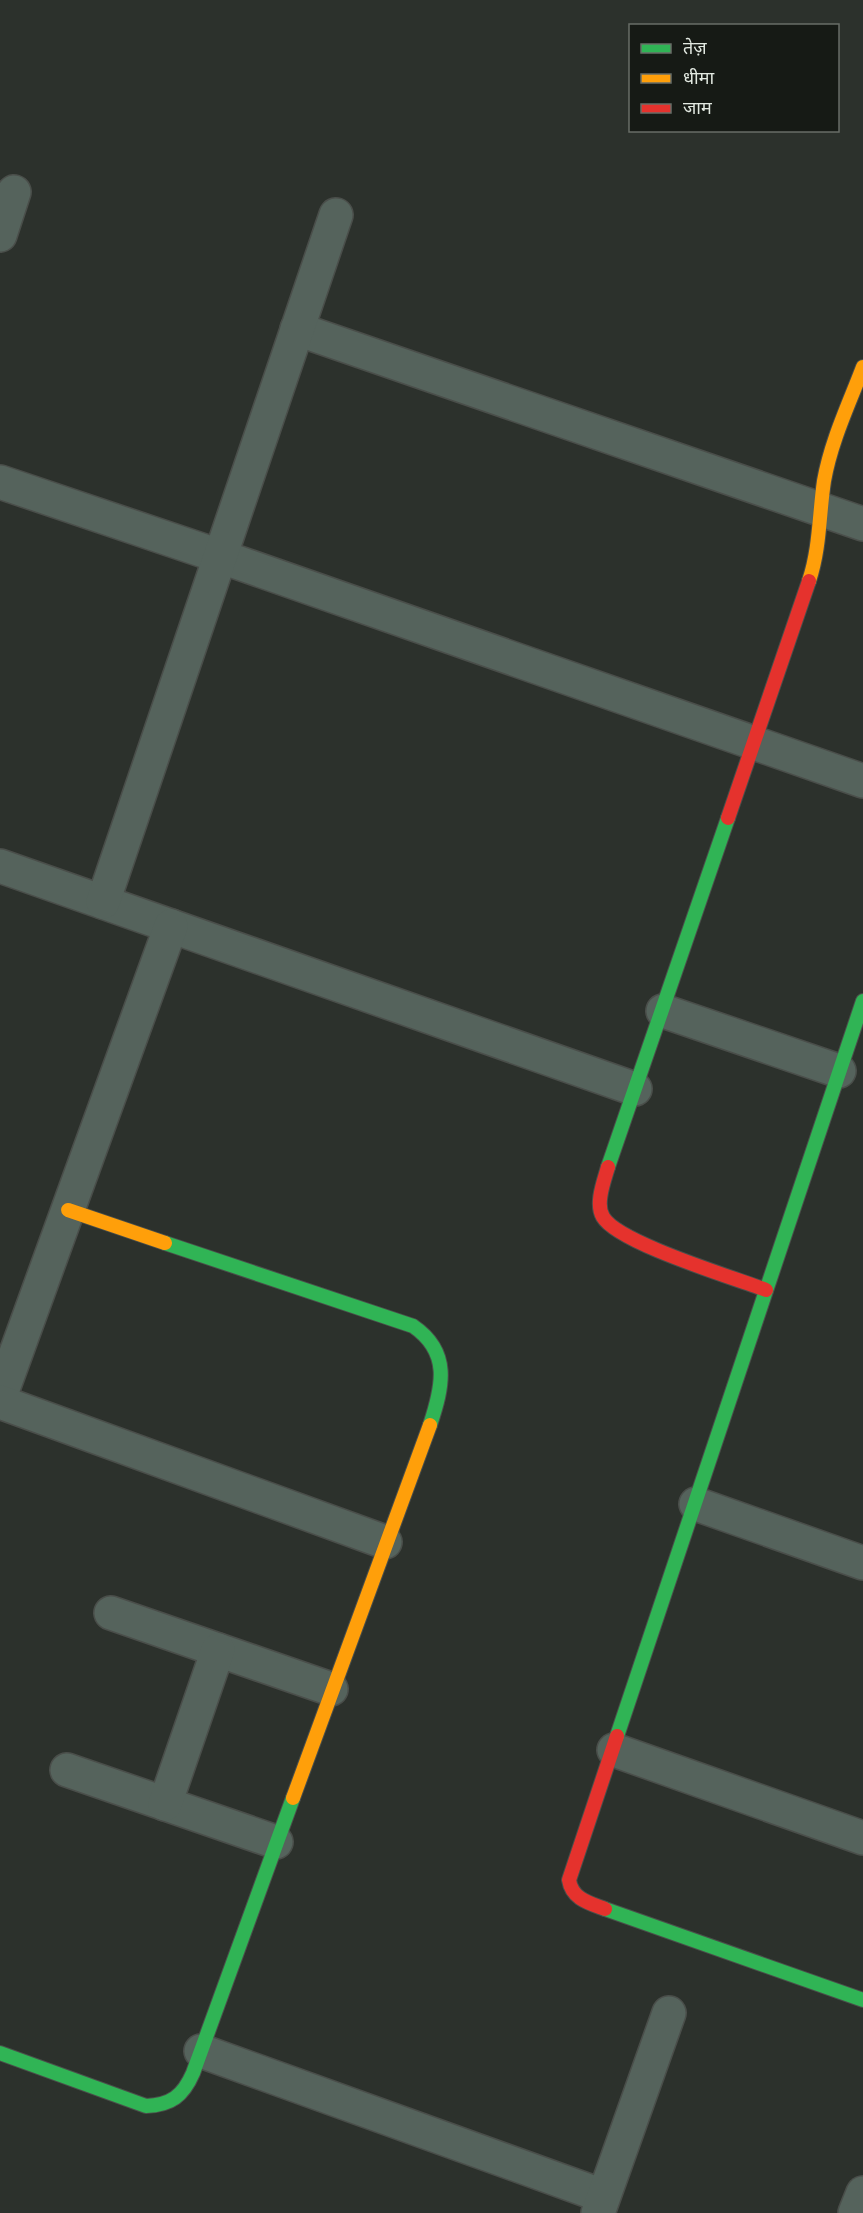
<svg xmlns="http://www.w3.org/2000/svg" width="863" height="2213" viewBox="0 0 863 2213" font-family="Arial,'Noto Sans Devanagari',sans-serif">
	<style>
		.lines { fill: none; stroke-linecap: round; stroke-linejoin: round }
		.street-casing { stroke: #4a4e4a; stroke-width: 36 }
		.fast-casing { stroke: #4a4e4a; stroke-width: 16 }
		.slow-casing { stroke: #4a4e4a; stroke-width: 16 }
		.jam-casing { stroke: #4a4e4a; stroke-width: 16 }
		.street { stroke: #55635c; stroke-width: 33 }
		.fast { stroke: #30b455; stroke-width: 14 }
		.slow { stroke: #ff9f0a; stroke-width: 14 }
		.jam { stroke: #e5322d; stroke-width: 14 }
	</style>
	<rect width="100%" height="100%" fill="#2c312c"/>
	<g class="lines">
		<g class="street-casing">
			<g id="street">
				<polyline points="0,235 14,192"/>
				<polyline points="297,329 863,524"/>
				<polyline points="0,482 222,557 863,781"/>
				<polyline points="0,866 635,1089"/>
				<polyline points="103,902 336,215"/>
				<polyline points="663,1011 839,1071"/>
				<polyline points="0,1397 171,926"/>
				<polyline points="0,1402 385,1542"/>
				<polyline points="696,1504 863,1563"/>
				<polyline points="111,1613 331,1689"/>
				<polyline points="614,1750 863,1838"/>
				<polyline points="67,1770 276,1842"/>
				<polyline points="165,1804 218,1650"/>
				<polyline points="201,2051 603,2196"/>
				<polyline points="598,2213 669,2013"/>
				<polyline points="855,2213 863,2193"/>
			</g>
		</g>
		<g class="fast-casing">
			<g id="fast">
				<polyline points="608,1167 728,818"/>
				<path d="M165,1243L413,1326C451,1352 443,1386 430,1425"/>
				<polyline points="617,1736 863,1001"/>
				<polyline points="605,1909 863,2000"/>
				<path d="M0,2053L146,2106C171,2105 183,2096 193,2073L293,1798"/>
			</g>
		</g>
		<g class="slow-casing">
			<g id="slow">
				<path d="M809,581C820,548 819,515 824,481C831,441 849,404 863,367"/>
				<polyline points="68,1210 165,1243"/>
				<polyline points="293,1798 430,1425"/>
			</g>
		</g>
		<g class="jam-casing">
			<g id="jam">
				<polyline points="728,818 809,581"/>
				<path d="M608,1167C604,1181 595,1204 603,1217C618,1243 735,1278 766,1290"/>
				<path d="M605,1909C589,1903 572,1899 569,1880L617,1736"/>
			</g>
		</g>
		<use href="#street" class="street"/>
		<use href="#fast" class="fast"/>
		<use href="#slow" class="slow"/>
		<use href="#jam" class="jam"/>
	</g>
	<rect x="629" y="24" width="210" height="108" fill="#161a15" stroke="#686d67" stroke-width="1.5"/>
	<rect x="641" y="44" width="30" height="9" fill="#30b455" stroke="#686d67" stroke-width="1.5"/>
	<text x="683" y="54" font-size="18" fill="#e2e9e1">तेज़</text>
	<rect x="641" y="74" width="30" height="9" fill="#ff9f0a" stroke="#686d67" stroke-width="1.5"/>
	<text x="683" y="84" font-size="18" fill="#e2e9e1">धीमा</text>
	<rect x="641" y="104" width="30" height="9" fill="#e5322d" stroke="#686d67" stroke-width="1.5"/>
	<text x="683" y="114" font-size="18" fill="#e2e9e1">जाम</text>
</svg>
